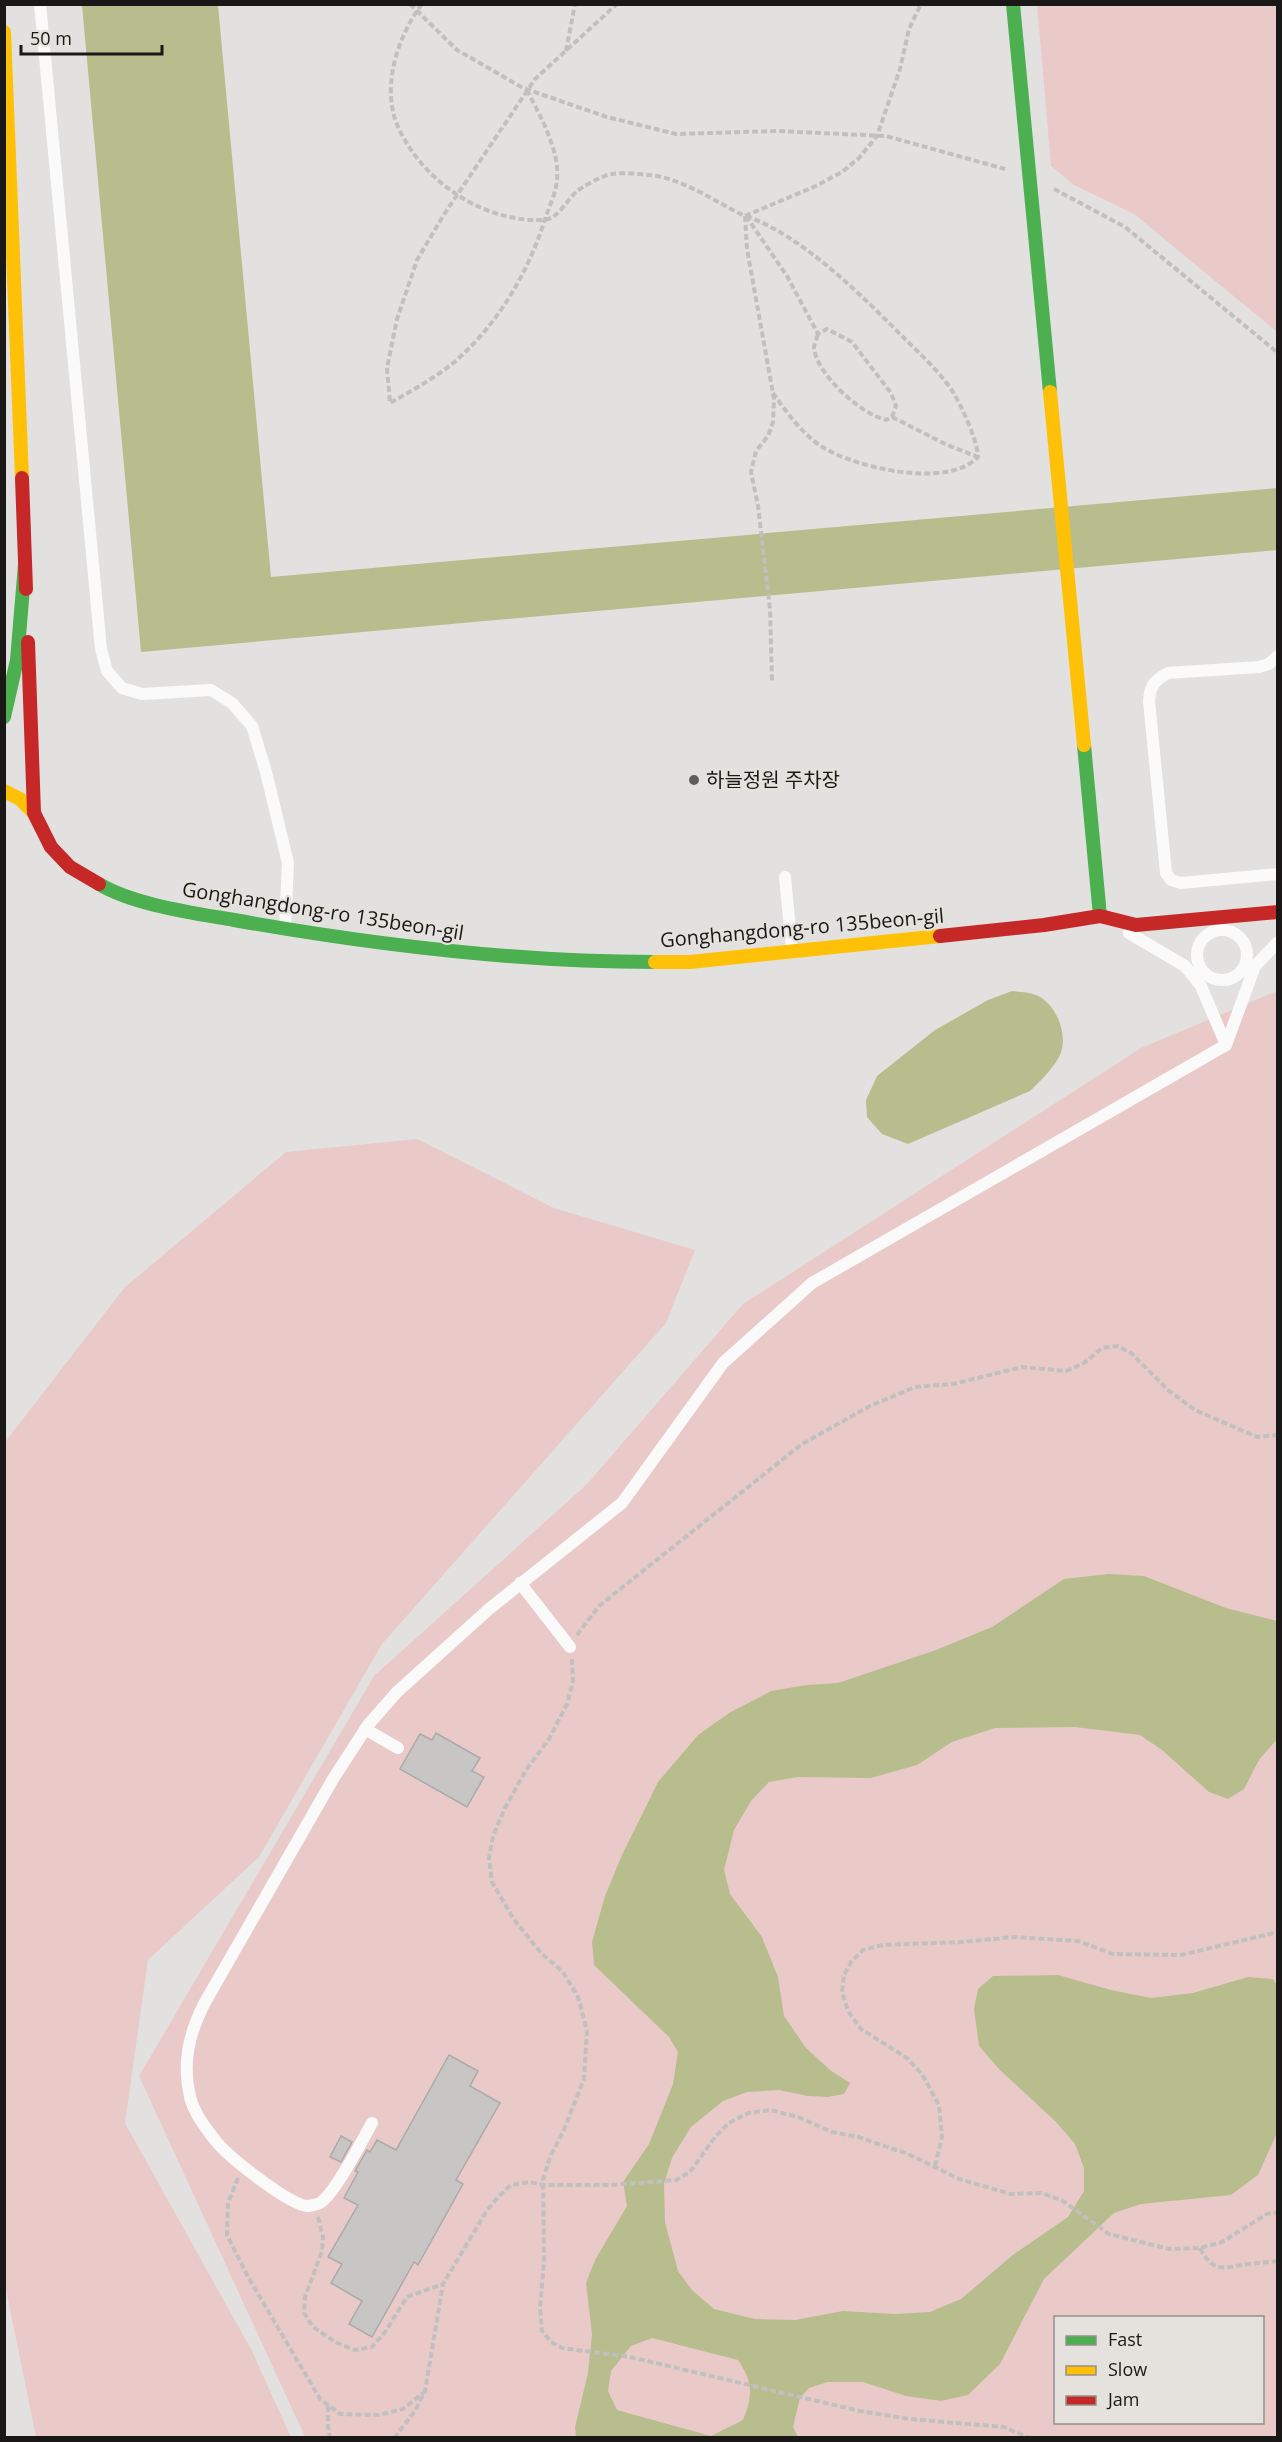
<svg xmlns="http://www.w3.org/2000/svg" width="1282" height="2442" viewBox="0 0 1282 2442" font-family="'Open Sans','Noto Sans KR',sans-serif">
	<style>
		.green { fill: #eacac9; fill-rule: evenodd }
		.water { fill: #b8bd8d; fill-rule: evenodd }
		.building { fill: #c8c6c5; stroke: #abaaa9; stroke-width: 1.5 }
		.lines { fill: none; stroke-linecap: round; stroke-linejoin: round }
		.path { stroke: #c0c0bf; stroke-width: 4; stroke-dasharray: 6 3; stroke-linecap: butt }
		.lane { stroke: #fbfafa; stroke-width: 12 }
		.fast { stroke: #4caf50; stroke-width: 14 }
		.slow { stroke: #ffc107; stroke-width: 14 }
		.jam { stroke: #c62828; stroke-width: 14 }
		.poi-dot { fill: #605e5c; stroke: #e5e1dd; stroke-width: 2 }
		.labels { text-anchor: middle; stroke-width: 4.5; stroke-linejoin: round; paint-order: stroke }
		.poi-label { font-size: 20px; fill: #191816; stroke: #e5e1dd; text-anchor: start }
		.street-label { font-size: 20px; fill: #191816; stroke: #e5e1dd }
	</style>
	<rect width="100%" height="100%" fill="#e3e1df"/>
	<g class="green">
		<polygon points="1037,5 1277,5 1277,332 1134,214 1074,185 1051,166"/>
		<path d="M1277,991V2437H305L139,2076L374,1676L587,1484L743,1304L1141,1048ZM1056,2318H1262V2422H1056Z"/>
		<polygon points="417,1139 554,1208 695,1250 666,1323 382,1644 259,1857 148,1960 125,2123 252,2351 291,2437 36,2437 4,2280 5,1442 125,1287 286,1152"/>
	</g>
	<g class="water">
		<polygon points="82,5 218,5 271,577 1277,488 1277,550 141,652"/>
		<path d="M1012,991C1019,992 1029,992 1036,995C1056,1003 1069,1035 1060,1055C1053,1069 1040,1081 1030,1091L908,1144L882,1134L867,1117L866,1100L877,1076L935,1030L988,1000Z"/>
		<path d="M1109,1574L1144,1576L1226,1608L1277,1621V1739L1259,1760L1244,1789L1228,1799L1209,1792L1162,1750L1140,1735L1075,1727L995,1728L952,1742L917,1765L871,1778L798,1777L769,1782L751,1801L734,1830L724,1870L730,1894L762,1937L778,1977L784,2016L806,2048L830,2070L850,2083L844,2094L828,2097L808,2096L779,2090L747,2092L723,2101L691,2127L672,2158L664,2184L665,2222L678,2271L692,2290L714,2309L755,2319L795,2320L843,2311L895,2314L930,2312L961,2299L1014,2254L1068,2217L1084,2191V2168L1075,2144L1056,2122L999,2069L979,2046L974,2009L978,1989L993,1976L1058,1975L1111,1990L1151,1998L1193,1993L1248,1977L1273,1979L1278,1987L1277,2133L1258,2175L1231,2195L1141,2204L1114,2213L1044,2279L1000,2364L968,2395L941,2401L906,2396L863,2382H828L809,2388L800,2398L793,2427L798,2437H576L575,2427L588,2373L592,2334L586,2283L595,2260L627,2206L623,2182L649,2144L673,2084L678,2052L669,2037L594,1965L592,1942L605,1896L622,1855L658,1782L698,1735L729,1713L771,1691L807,1685L838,1683L936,1650L992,1627L1064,1579ZM652,2338L738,2360C753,2382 753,2395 743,2420L711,2436L617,2410L608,2391L611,2371L631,2346Z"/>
	</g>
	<g class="building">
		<polygon points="436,1733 480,1758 472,1771 484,1777 467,1807 400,1769 420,1734 432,1740"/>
		<polygon points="449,2055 478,2071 470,2086 500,2103 456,2180 463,2184 418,2265 414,2262 372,2337 349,2324 362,2301 331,2283 342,2264 328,2257 358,2205 344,2198 358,2172 355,2171 367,2150 370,2152 377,2140 396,2150"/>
		<polygon points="341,2136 352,2142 341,2162 330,2157"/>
	</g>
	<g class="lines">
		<g class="path">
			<polyline points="410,4 457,50 523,88 607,117 676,134 778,131 886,136 1005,169"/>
			<path d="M422,4C397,37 380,90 399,129C424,182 483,222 542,220C558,220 565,202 576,192C583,186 603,175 612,174C623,172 638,174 649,175C683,178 715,202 745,216L816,186L842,172L859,158L877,136L900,69L909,29L921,4"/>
			<polyline points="566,51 575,4"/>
			<path d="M527,90C540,116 560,150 557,180C556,193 549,207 545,219C528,274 496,327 452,364C433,379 411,391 390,403L387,368L397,319L417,260L443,216L535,79L617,4"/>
			<polyline points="1054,189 1125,227 1278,353"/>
			<polyline points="745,216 747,249 774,399 773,422 768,436 756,451 751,472 758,506 770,609 772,681"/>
			<path d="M746,216C803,236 862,296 904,338C920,354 938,370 951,389C961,404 977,439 978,457C948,489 857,468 824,448C803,435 787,413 773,393"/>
			<path d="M746,216L787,276L818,334L827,329L852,342L891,393L896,406L892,417L886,420C861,414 817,375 814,348C814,343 817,338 818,334"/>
			<polyline points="892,417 945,444 978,457"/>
			<polyline points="577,1635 599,1606 802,1444 870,1406 915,1387 953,1384 1022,1367 1066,1371 1084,1363 1102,1348 1117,1346 1131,1353 1168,1390 1195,1410 1257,1437 1278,1435"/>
			<polyline points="572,1659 573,1682 567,1704 549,1739 526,1770 505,1808 493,1836 489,1858 492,1882 513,1918 541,1953 563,1972 578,1997 587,2031 584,2079 563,2132 550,2157 543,2180 544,2263 540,2307 542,2331 551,2342 562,2348 630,2357 860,2411 910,2419 1004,2427 1029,2438"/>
			<polyline points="935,2166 942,2137 939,2105 922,2074 907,2058 861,2029 848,2011 842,1992 844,1975 851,1962 863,1950 882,1945 962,1942 1014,1937 1078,1941 1113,1954 1181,1955 1278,1932"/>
			<polyline points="238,2178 228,2203 227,2235 247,2275 320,2399 340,2414 379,2415 403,2409 423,2393"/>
			<polyline points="318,2217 323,2237 322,2251 305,2297 304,2313 313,2327 337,2343 355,2350 372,2347 385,2332 407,2297 443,2284"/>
			<path d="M1200,2248C1214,2274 1223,2268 1248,2264C1258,2263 1268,2262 1278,2261"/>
			<polyline points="328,2406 328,2426 330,2438"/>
			<polyline points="394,2438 415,2411 425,2391 443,2284 486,2212 498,2197 511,2185 529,2182 543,2185 611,2185 676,2180 690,2172 715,2137 729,2123 748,2113 770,2110 798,2117 832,2132 858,2137 908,2154 959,2179 1011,2194 1042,2193 1063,2201 1109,2234 1169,2249 1200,2248 1222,2242 1267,2214 1278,2212"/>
		</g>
		<g class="lane">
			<polyline points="40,4 101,649 107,671 122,688 142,694 211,690 232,703 252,726 266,772 288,863 285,928"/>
			<path d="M1278,656L1269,664L1259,667L1168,673C1155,680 1150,685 1149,701L1166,873L1171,880L1181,883L1278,874"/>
			<polyline points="785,877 792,950"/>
			<circle cx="1222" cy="955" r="25"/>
			<polyline points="1129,933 1185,966 1201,986 1226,1045"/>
			<polyline points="520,1583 570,1647"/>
			<polyline points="365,1729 398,1748"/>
			<path d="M372,2123C362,2140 336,2193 320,2203C318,2204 310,2206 307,2206C288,2204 227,2156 215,2140C205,2127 194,2113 190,2097C182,2063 189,2034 204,2004L333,1779L368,1725L397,1692L489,1609L622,1503L723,1363L812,1283L1226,1045L1255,966L1278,942"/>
		</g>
		<g class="fast">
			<polyline points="1013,4 1050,392"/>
			<polyline points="4,717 17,660 25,564"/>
			<polyline points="1084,745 1100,916"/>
			<path d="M99,884C134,905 194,913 234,920C374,945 514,962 655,962"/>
		</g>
		<g class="slow">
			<polyline points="4,32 22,478"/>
			<polyline points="1050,392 1084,745"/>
			<polyline points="4,791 20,799 34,813"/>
			<polyline points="655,962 690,962 940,936"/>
		</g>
		<g class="jam">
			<polyline points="22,478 26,589"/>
			<polyline points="28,642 34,813 51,847 70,867 99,884"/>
			<polyline points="940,936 1044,925 1100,916 1136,925 1278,912"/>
		</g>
	</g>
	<circle class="poi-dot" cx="694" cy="780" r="6"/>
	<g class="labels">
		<g class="poi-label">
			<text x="706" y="787">하늘정원 주차장</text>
		</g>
		<g class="street-label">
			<text transform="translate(323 911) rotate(9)" y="7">Gonghangdong-ro 135beon-gil</text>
			<text transform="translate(802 928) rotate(-5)" y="7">Gonghangdong-ro 135beon-gil</text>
		</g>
	</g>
	<rect width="1282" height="2442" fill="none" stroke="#191816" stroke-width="12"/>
	<rect x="1054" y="2316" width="210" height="108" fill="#e5e1dd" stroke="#93918d" stroke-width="1.5"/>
	<rect x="1066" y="2336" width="30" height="9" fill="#4caf50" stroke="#93918d" stroke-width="1.5"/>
	<text x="1108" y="2346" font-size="18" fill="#191816">Fast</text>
	<rect x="1066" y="2366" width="30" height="9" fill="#ffc107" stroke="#93918d" stroke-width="1.5"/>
	<text x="1108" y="2376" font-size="18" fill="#191816">Slow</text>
	<rect x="1066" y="2396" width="30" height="9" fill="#c62828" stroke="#93918d" stroke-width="1.5"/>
	<text x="1108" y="2406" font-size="18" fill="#191816">Jam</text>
	<path d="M21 45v9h141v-9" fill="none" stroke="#191816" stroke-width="3"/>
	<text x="30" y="45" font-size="18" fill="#191816" stroke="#e5e1dd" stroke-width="4.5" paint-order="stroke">50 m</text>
</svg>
